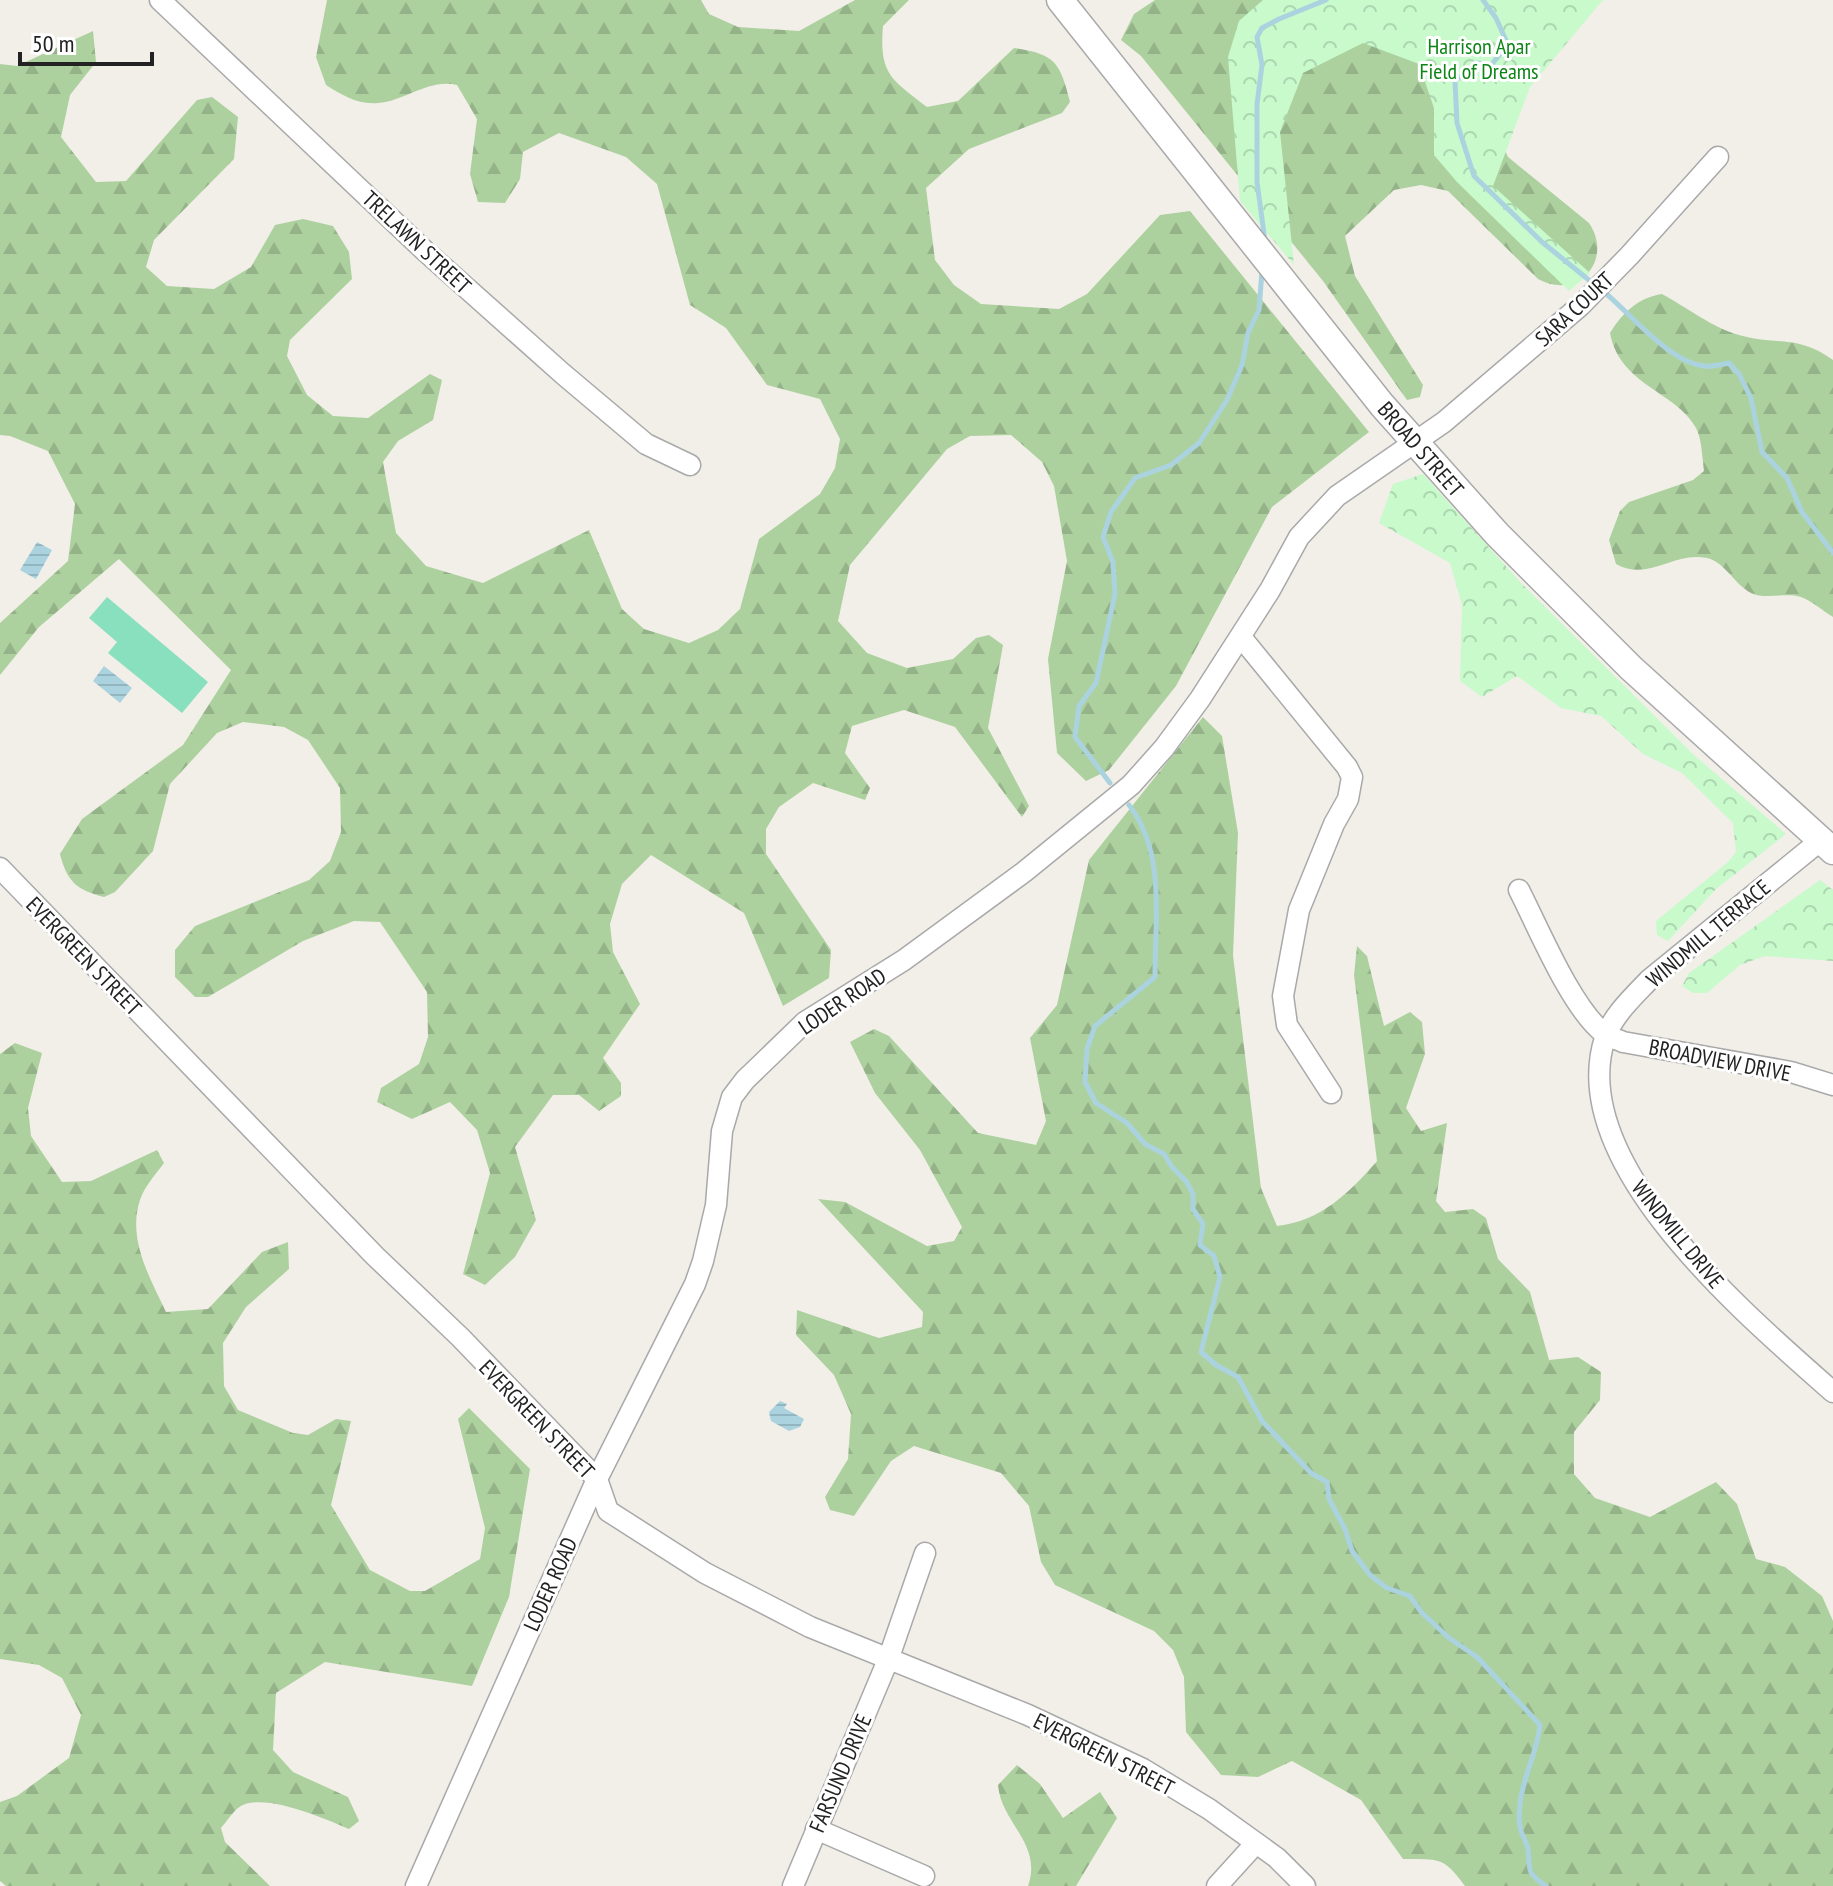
<svg xmlns="http://www.w3.org/2000/svg" width="1833" height="1886" viewBox="0 0 1833 1886" font-family="'PT Sans Narrow',sans-serif">
	<style>
		.forest { fill: url(#forest-firs) }
		.park { fill: url(#park-crowns) }
		.pitch { fill: #88e0be }
		.water { fill: url(#water-rules) }
		.lines { fill: none; stroke-linecap: round; stroke-linejoin: round }
		.stream { stroke: #aad3df; stroke-width: 5 }
		.minor-casing { stroke: #a9a9a9; stroke-width: 23 }
		.tertiary-casing { stroke: #a9a9a9; stroke-width: 29 }
		.minor { stroke: #fff; stroke-width: 20 }
		.tertiary { stroke: #fff; stroke-width: 26 }
		.labels { text-anchor: middle; stroke-width: 6; stroke-linejoin: round; paint-order: stroke }
		.park-label { font-size: 22px; fill: #0c8416; stroke: #fff }
		.street-label { font-size: 22px; fill: #222; stroke: #fff }
	</style>
	<defs>
		<pattern id="forest-firs" width="22" height="20" patternUnits="userSpaceOnUse" patternTransform="scale(2)"><rect width="22" height="20" fill="#add19e"/><path d="M5 1l3.5 6h-7zM16 11l3.5 6h-7z" fill="#95b388"/></pattern>
		<pattern id="park-crowns" width="20" height="18" patternUnits="userSpaceOnUse" patternTransform="scale(2)"><rect width="20" height="18" fill="#c8facc"/><path d="M2 6a3 3 0 1 1 6 0M12 15a3 3 0 1 1 6 0" fill="none" stroke="#acd6af"/></pattern>
		<pattern id="water-rules" width="6" height="5" patternUnits="userSpaceOnUse" patternTransform="scale(2)"><rect width="6" height="5" fill="#aad3df"/><path d="M0 2.5h6" fill="none" stroke="#92b5bf"/></pattern>
	</defs>
	<rect width="100%" height="100%" fill="#f2efe9"/>
	<g class="forest">
		<path d="M327,0H701L709,14L738,27L799,31L855,0H909L883,26C879,74 891,79 927,107L958,101L1014,48C1055,54 1060,62 1070,102L1062,113L969,149L926,188L935,260L954,285L981,304L1059,309L1087,294L1160,215L1190,211L1369,432L1272,507L1176,686L1109,770L1086,781L1057,753L1048,659L1067,561L1054,486L1042,462L1011,435L970,436L947,449L850,565L838,621L867,653L907,668L953,659L976,638L989,635L1003,645L988,728L1029,806L1022,817L955,727L904,710L852,726L845,753L870,788L865,800L813,783L779,807L766,829V854L831,950L829,978L783,1006L744,913L651,855L622,884L610,924L613,952L640,1004L603,1058L621,1083V1096L599,1111L579,1095H553L515,1147L536,1220L515,1257L485,1285L463,1274L490,1173L477,1130L450,1102L412,1119L377,1102L381,1088L419,1064L428,1037L427,992L380,922L354,921L303,941L208,997H195L175,977V950L195,926L309,880L330,861L341,832L340,788L308,740L284,727L243,722L217,733L170,784L153,851L115,892L104,897C77,890 67,882 60,854L82,819L183,745L231,670L119,559L39,627L0,675V623L68,561L75,504L48,451L10,436L0,435V64L17,66L93,31L96,62L70,95L61,137L96,182L126,181L197,100L212,97L238,117L234,159L154,240L146,267L167,286L214,289L251,267L275,225L303,219L333,226L349,252L352,279L290,340L287,356L307,395L333,416L368,418L430,374L442,380L433,420L398,441L383,462L396,533L426,566L483,583L589,530L622,609L644,629L689,643L718,630L740,609L759,539L820,494L835,468L840,439L820,399L767,385L726,328L690,305L657,184L626,157L559,133L523,152L520,179L505,203L478,202L470,174L477,119L457,85C429,78 405,101 378,103C358,105 342,95 326,85L316,57Z"/>
		<path d="M1155,0H1539L1490,120L1508,157L1589,223C1614,260 1578,301 1538,279L1448,191L1421,185L1394,190L1345,236L1355,276L1423,385L1420,397L1407,400L1323,281L1141,56L1121,40L1134,14Z"/>
		<path d="M1662,294C1686,307 1713,328 1739,335C1777,346 1797,334 1833,360V617C1823,611 1812,601 1801,597C1786,592 1765,600 1751,593C1734,584 1726,563 1707,558C1673,551 1649,582 1616,564L1609,540L1620,511L1629,502L1693,480L1704,471C1702,458 1702,439 1696,428C1676,391 1620,386 1610,333C1623,312 1638,298 1662,294Z"/>
		<path d="M1203,717L1222,736L1238,833L1233,955L1261,1188L1277,1226C1321,1221 1349,1193 1377,1161L1354,975L1357,946L1367,956L1384,1026L1410,1012L1422,1022L1425,1054L1406,1108L1421,1131L1447,1123L1436,1201L1445,1212L1473,1209L1486,1218L1498,1259L1530,1292L1549,1360L1578,1357L1601,1372L1600,1400L1574,1432V1474L1595,1498L1650,1517L1716,1482L1737,1504L1756,1559L1785,1567L1822,1596L1833,1621V1886H1465C1442,1855 1439,1860 1403,1859L1361,1800L1292,1761L1258,1777L1221,1775L1186,1732L1184,1677L1173,1650L1154,1631L1055,1585L1041,1562L1029,1506L1001,1473L914,1446L891,1461L854,1516L830,1510L825,1497L848,1459L851,1414L834,1375L796,1335L797,1310L879,1338L922,1327L923,1312L818,1199L845,1202L927,1246L954,1241L962,1227L920,1150L875,1093L850,1042L874,1029L889,1036L978,1133L1036,1145L1046,1121L1030,1038L1057,1005L1089,860Z"/>
		<path d="M15,1043L42,1053L28,1108L31,1136L62,1182L91,1181L157,1150L164,1163C156,1174 144,1187 140,1200C127,1239 150,1278 166,1312L208,1309L262,1252L288,1242L289,1269L246,1307L223,1343L224,1386L238,1410L293,1433L308,1435L336,1419L351,1421L331,1505L370,1570L410,1591H425L480,1559L485,1528L458,1419L469,1408L530,1469L509,1597L472,1686L325,1662L276,1693L273,1750L293,1772L348,1797L359,1821L349,1829C326,1819 260,1790 238,1808C232,1813 227,1821 221,1828L225,1842L270,1886H6L0,1881V1802L17,1796L69,1758L81,1715L62,1678L39,1665L0,1659V1054Z"/>
		<path d="M1017,1765L1040,1784L1063,1818L1100,1792L1117,1818L1076,1886H1028C1043,1844 1001,1823 998,1785Z"/>
	</g>
	<g class="park">
		<polygon points="1263,0 1603,0 1530,87 1493,186 1590,273 1569,291 1457,182 1434,155 1434,108 1419,64 1363,43 1303,73 1280,132 1294,265 1240,201 1228,57 1239,21"/>
		<polygon points="1423,474 1522,584 1694,755 1786,834 1716,889 1668,941 1657,935 1656,921 1728,862 1736,852 1733,823 1682,773 1643,754 1601,716 1561,708 1517,676 1482,697 1460,681 1462,605 1450,563 1379,523 1393,484"/>
		<polygon points="1820,880 1833,890 1833,961 1765,956 1740,965 1707,993 1693,993 1682,986 1689,973"/>
	</g>
	<polygon class="pitch" points="107,597 208,682 182,713 108,653 117,642 89,618"/>
	<g class="water">
		<polygon points="37,542 52,550 36,579 20,570"/>
		<polygon points="104,666 132,688 120,703 93,681"/>
		<polygon points="780,1401 787,1404 784,1408 804,1419 800,1427 789,1431 771,1421 769,1412"/>
	</g>
	<g class="lines">
		<g class="stream">
			<polyline points="1483,0 1496,18 1508,45 1491,65 1477,63 1455,81 1457,123 1474,176 1542,242 1595,285"/>
			<polyline points="1265,241 1257,182 1257,104 1262,65 1257,37 1262,28 1279,19 1326,0"/>
			<path d="M1603,291C1630,313 1669,362 1704,366C1712,367 1722,364 1729,363L1739,374L1751,398L1762,452L1787,478L1802,512L1833,553"/>
			<polyline points="1110,783 1075,737 1079,706 1096,683 1115,594 1113,562 1103,537 1111,512 1135,478 1171,465 1199,443 1227,400 1242,365 1248,333 1259,310 1262,271"/>
			<path d="M1129,805C1166,852 1155,921 1155,977L1095,1026L1087,1049L1085,1082L1096,1103L1127,1123L1145,1144L1164,1154L1172,1167L1186,1181L1193,1194V1209L1203,1224L1200,1245L1214,1256L1220,1277L1201,1352L1216,1365L1238,1377L1262,1421L1311,1473L1327,1482L1329,1499L1345,1529L1352,1551L1370,1575L1387,1588L1410,1596L1422,1613L1449,1638L1477,1657L1540,1725C1537,1755 1522,1777 1520,1805C1519,1813 1519,1824 1521,1831C1523,1837 1527,1843 1528,1849C1530,1870 1526,1873 1546,1886"/>
		</g>
		<g class="minor-casing">
			<g id="minor">
				<polyline points="160,0 425,251 563,374 646,444 690,465"/>
				<polyline points="1241,637 1347,767 1352,777 1348,799 1334,824 1299,910 1283,996 1287,1025 1331,1093"/>
				<path d="M1821,840L1649,980C1633,997 1613,1015 1605,1038C1564,1164 1751,1319 1833,1392"/>
				<polyline points="0,868 375,1256 460,1337 597,1479 608,1511 705,1573 810,1627 1028,1715 1143,1769 1209,1809 1277,1858 1305,1886"/>
				<path d="M1519,890C1538,927 1572,1010 1605,1034C1610,1038 1617,1039 1623,1042L1791,1072L1833,1085"/>
				<polyline points="816,1829 924,1876"/>
				<polyline points="416,1886 597,1479 695,1284 703,1261 716,1205 722,1131 732,1097 745,1080 805,1022 904,960 1024,872 1131,785 1164,748 1200,699 1270,590 1299,537 1337,496 1444,422 1580,306 1629,256 1718,157"/>
				<polyline points="793,1886 888,1660 925,1553"/>
				<polyline points="1217,1886 1256,1843"/>
			</g>
		</g>
		<g class="tertiary-casing">
			<polyline id="tertiary" points="1060,0 1382,405 1497,534 1631,668 1833,851"/>
		</g>
		<use href="#minor" class="minor"/>
		<use href="#tertiary" class="tertiary"/>
	</g>
	<g class="labels">
		<g class="park-label">
			<text x="1479" y="54">Harrison Apar<tspan x="1479" dy="25">Field of Dreams</tspan></text>
		</g>
		<g class="street-label">
			<text transform="translate(417 242) rotate(43)" y="8">TRELAWN STREET</text>
			<text transform="translate(1574 309) rotate(-43)" y="8">SARA COURT</text>
			<text transform="translate(1421 449) rotate(49)" y="8">BROAD STREET</text>
			<text transform="translate(1708 933) rotate(-40)" y="8">WINDMILL TERRACE</text>
			<text transform="translate(84 956) rotate(46)" y="8">EVERGREEN STREET</text>
			<text transform="translate(842 1001) rotate(-34)" y="8">LODER ROAD</text>
			<text transform="translate(1720 1060) rotate(11)" y="8">BROADVIEW DRIVE</text>
			<text transform="translate(1678 1234) rotate(51)" y="8">WINDMILL DRIVE</text>
			<text transform="translate(537 1419) rotate(46)" y="8">EVERGREEN STREET</text>
			<text transform="translate(550 1584) rotate(-66)" y="8">LODER ROAD</text>
			<text transform="translate(1104 1754) rotate(27)" y="8">EVERGREEN STREET</text>
			<text transform="translate(840 1773) rotate(-67)" y="8">FARSUND DRIVE</text>
		</g>
	</g>
	<path d="M20 52v12h132v-12" fill="none" stroke="#222222" stroke-width="4"/>
	<text x="32" y="52" font-size="24" fill="#222222" stroke="#ffffff" stroke-width="6" paint-order="stroke">50 m</text>
</svg>
